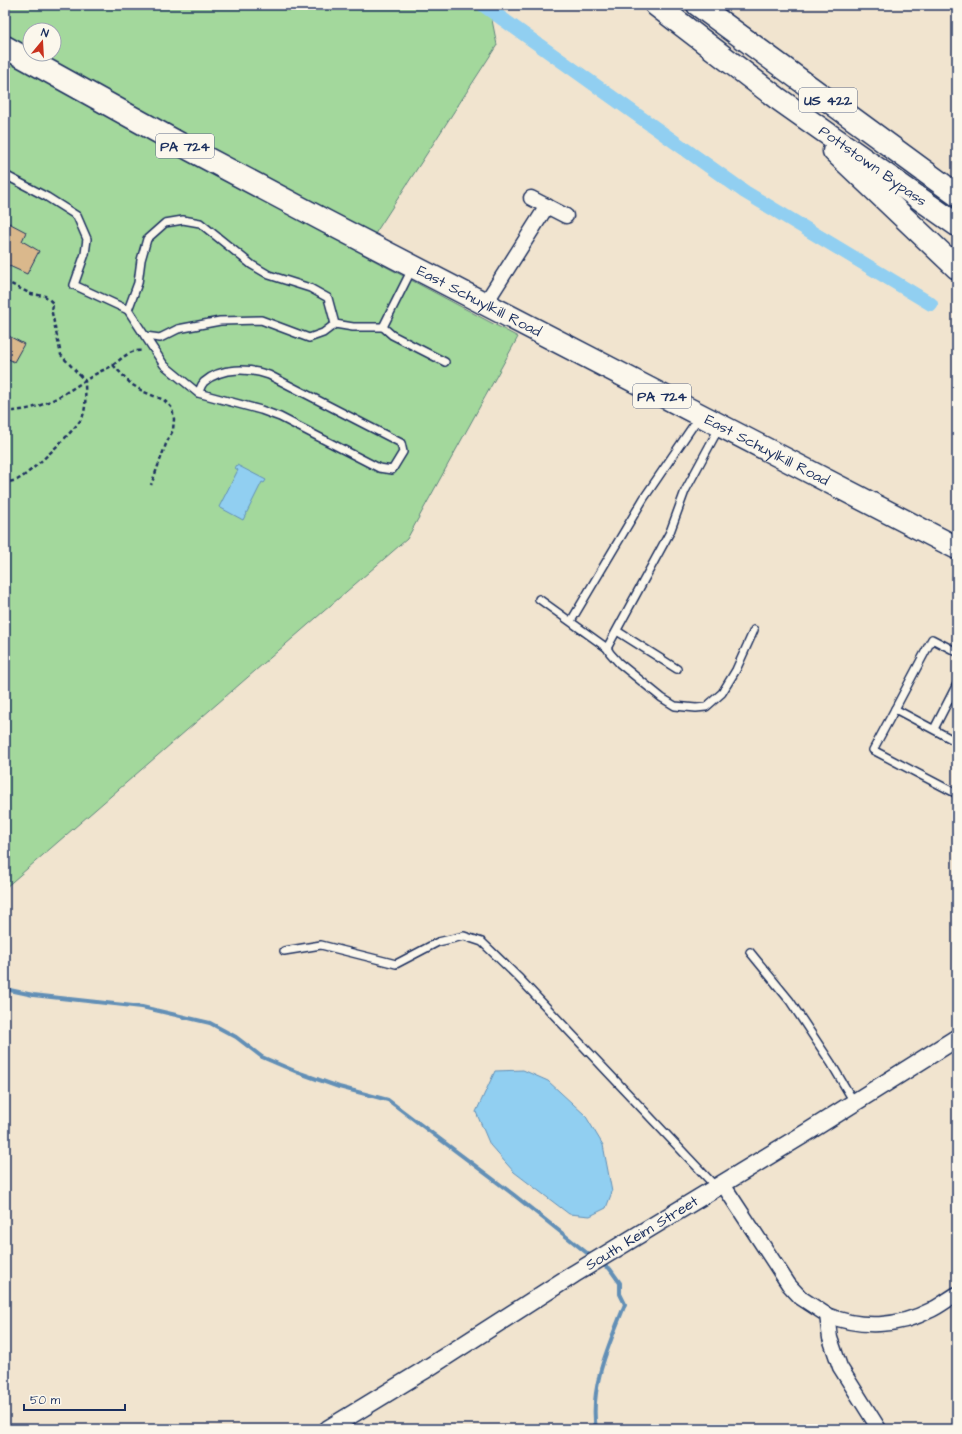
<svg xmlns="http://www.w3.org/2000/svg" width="962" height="1434" viewBox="0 0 962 1434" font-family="'Architects Daughter',sans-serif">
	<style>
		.green { fill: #a3d89c; stroke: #5f847d; fill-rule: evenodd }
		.water { fill: #91cff1; stroke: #628fb6 }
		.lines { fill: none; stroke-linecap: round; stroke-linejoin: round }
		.stream { stroke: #628fb6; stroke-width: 4 }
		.canal { stroke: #91cff1; stroke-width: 14 }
		.building { fill: #dab88c; stroke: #1b2f5e }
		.service-casing { stroke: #1b2f5e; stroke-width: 10 }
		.minor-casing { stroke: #1b2f5e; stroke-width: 17 }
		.tertiary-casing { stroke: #1b2f5e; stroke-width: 20 }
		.primary-casing { stroke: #1b2f5e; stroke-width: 25 }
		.motorway-casing { stroke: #1b2f5e; stroke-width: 25 }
		.path { stroke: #1b2f5e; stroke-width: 2.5; stroke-dasharray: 4 3; stroke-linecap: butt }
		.service { stroke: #fbf7ec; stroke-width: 7 }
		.minor { stroke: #fbf7ec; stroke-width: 14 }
		.tertiary { stroke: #fbf7ec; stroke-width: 17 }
		.primary { stroke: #fbf7ec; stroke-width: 22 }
		.motorway { stroke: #fbf7ec; stroke-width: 22 }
		.labels { text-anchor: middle; stroke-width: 3.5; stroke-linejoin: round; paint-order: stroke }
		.shield { fill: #fbf7ec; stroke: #5e6b89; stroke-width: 1 }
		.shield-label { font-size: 14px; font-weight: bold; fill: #1b2f5e }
		.street-label { font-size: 15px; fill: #1b2f5e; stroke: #fbf7ec }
	</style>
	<rect width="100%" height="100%" fill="#f1e4cf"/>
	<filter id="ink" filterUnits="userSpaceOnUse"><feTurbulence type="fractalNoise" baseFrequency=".025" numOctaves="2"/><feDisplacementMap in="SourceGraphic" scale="8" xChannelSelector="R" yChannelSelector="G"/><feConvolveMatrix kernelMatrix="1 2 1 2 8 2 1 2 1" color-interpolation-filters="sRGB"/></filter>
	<g filter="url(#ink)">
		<path class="green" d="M5,5H489L497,45L362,254L518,337L407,539L5,888ZM30,30H54V54H30Z"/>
		<g class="water">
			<polygon points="237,465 266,480 264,483 262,482 243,520 219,507 238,470 235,468"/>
			<polygon points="523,1070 548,1081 585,1115 603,1145 612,1192 606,1208 590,1216 569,1214 514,1172 490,1145 476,1112 495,1071"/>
		</g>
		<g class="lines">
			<g class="stream">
				<polyline points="5,989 33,995 142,1007 210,1023 236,1037 262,1057 297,1072 339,1087 388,1100 514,1195 592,1257"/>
				<path d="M596,1429C589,1386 610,1343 625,1304L620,1294V1283L610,1269L599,1263"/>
			</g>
			<polyline class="canal" points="483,5 745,192 931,304"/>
		</g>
		<g class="building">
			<polygon points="5,221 26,232 22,241 39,251 27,274 5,264"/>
			<polygon points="5,334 24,344 14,362 5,357"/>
		</g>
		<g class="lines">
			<g class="service-casing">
				<g id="service">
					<polyline points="5,175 47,197 77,216 87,239 85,254 74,285 128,310"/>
					<polyline points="412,269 383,327 392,335 445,362"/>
					<polyline points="335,324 328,298 310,288 269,275 252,265 200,223 183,220 165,223 147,239 141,260 138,283 128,310 145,336 160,338 178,329 220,321 261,320 309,338 323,333 335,324 353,327 383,327"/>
					<path d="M145,336L164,365L198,393L261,410L280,417L379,468L392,470L403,452L401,443L269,375C249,368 221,367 204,382C201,385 200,390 198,393"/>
					<polyline points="539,599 607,648 670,532 685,491 719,428"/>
					<polyline points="571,621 644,498 699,417"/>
					<polyline points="617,631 677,669"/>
					<polyline points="607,648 610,653 619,663 662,698 675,706 696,708 706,707 722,693 736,670 754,630"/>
					<polyline points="895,709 932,639 957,652"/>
					<polyline points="934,729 957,684"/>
					<polyline points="957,742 895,709 873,750 957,794"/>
					<polyline points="284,951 321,945 396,964 438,942 464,936 482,942 518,977 716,1187"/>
					<polyline points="750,952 790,1001 831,1063 854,1102"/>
				</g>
			</g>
			<g class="minor-casing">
				<g id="minor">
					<polyline points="531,198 566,216"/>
					<polyline points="485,304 547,206"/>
					<polyline points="722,1183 789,1285 801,1298 827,1315 830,1338 840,1367 879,1429"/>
					<path d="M827,1315C861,1329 898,1327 931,1310C940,1306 948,1299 957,1294"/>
				</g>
			</g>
			<g class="tertiary-casing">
				<g id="tertiary">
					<path id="s1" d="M328,1429L423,1371L574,1274L806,1133L957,1038"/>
				</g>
			</g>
			<g class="primary-casing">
				<g id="primary">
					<path id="s2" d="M5,47L191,150L327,222L957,548"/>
				</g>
			</g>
			<g class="motorway-casing">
				<g id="motorway">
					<path id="s3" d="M656,5L777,98L957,225"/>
					<polyline points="698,5 957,195"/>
					<polyline points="834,151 957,268"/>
				</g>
			</g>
			<g class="path">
				<path d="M5,281L31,294L45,296L53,303L52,313L61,355L85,381C85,392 87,407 82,418C74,431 31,473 17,480C13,481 9,482 5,483"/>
				<polyline points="113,365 131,384 144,392 164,400 172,408 174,419 173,430 166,444 151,485"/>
				<path d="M5,411C41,412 65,393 94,375C100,371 107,369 113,365C123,358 130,349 143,351"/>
			</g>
			<use href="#service" class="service"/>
			<use href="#minor" class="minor"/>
			<use href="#tertiary" class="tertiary"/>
			<use href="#primary" class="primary"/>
			<use href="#motorway" class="motorway"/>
		</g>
	</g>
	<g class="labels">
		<g class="shield">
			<rect x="799" y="88" width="58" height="24" rx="3"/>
			<rect x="156" y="134" width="58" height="24" rx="3"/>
			<rect x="633" y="384" width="58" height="24" rx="3"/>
		</g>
		<g class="shield-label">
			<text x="828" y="105">US 422</text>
			<text x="185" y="151">PA 724</text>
			<text x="662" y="401">PA 724</text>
		</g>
		<g class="street-label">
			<text dy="5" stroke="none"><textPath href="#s3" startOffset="270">Pottstown Bypass</textPath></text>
			<text dy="5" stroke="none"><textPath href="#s2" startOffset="538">East Schuylkill Road</textPath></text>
			<text dy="5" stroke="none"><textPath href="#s2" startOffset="862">East Schuylkill Road</textPath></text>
			<text dy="5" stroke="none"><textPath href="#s1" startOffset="370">South Keim Street</textPath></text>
		</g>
	</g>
	<rect width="962" height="1434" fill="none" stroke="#fbf7ec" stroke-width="20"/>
	<rect x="10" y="10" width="942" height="1414" fill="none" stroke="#1b2f5e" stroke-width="1.5" filter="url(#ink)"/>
	<g transform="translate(42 42) rotate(18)"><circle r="19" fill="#fbf7ec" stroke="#a1a7b3"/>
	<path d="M0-3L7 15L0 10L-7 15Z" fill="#c8321e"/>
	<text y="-6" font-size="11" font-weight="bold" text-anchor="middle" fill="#1b2f5e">N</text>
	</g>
	<path d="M24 1404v6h101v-6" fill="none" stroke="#1b2f5e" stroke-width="2"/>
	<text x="30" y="1404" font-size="12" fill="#1b2f5e" stroke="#fbf7ec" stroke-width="3" paint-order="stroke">50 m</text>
</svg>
